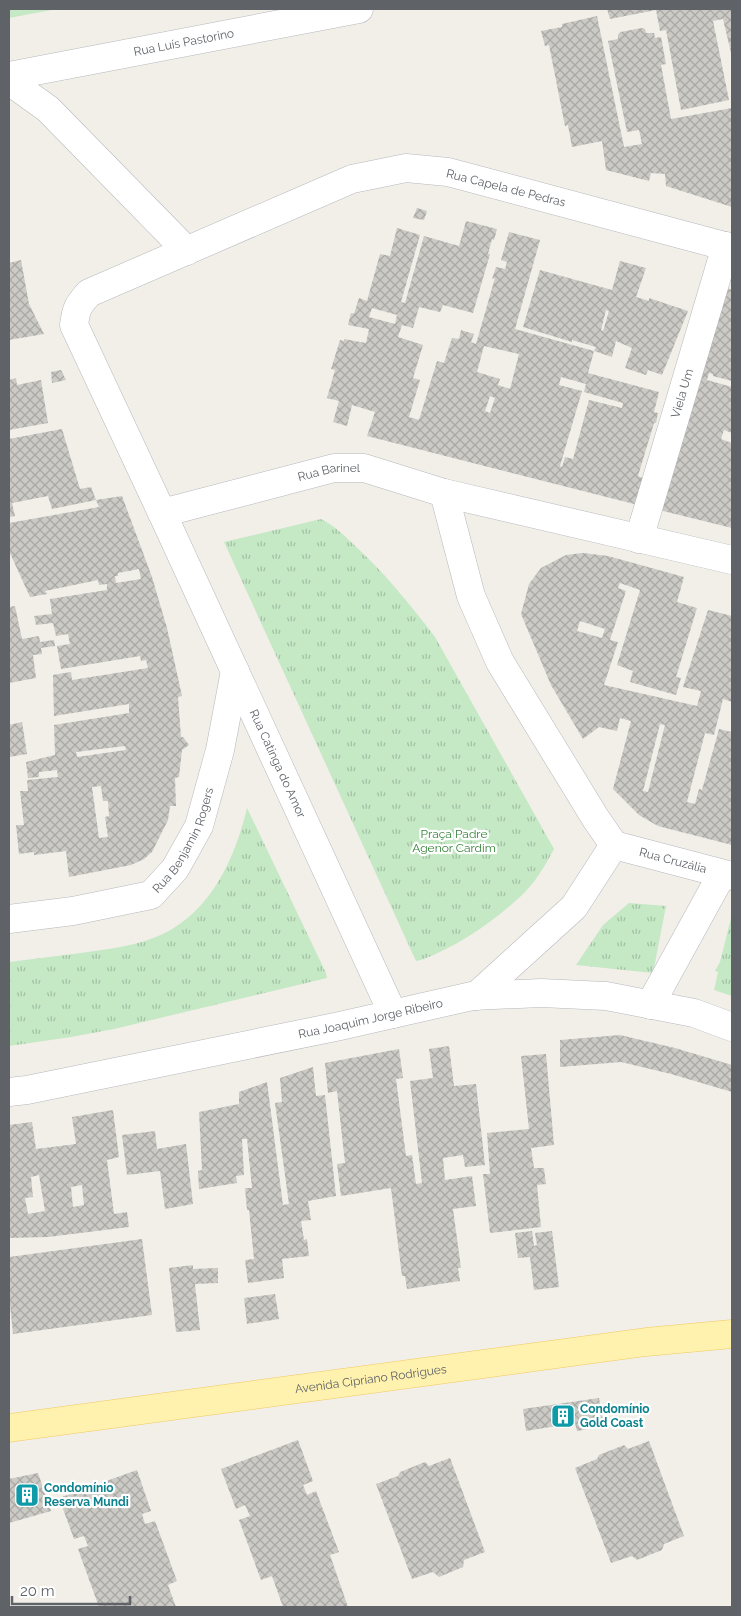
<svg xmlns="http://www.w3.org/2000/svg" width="741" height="1616" viewBox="0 0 741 1616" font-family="Raleway,sans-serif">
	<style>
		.park { fill: url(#park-tufts) }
		.building { fill: url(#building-cross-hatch); fill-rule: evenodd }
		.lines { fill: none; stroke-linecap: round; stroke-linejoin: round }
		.minor-casing { stroke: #b5b8bc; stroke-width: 29 }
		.major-casing { stroke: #f2c960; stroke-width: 29 }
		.minor { stroke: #fff; stroke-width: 28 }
		.major { stroke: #fff2af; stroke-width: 28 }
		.labels { text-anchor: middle; stroke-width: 4.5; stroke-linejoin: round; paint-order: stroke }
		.street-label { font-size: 12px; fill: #5f6368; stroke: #fff }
		.park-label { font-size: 12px; fill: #348238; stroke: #fff }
		.culture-label { font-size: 12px; font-weight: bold; fill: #0d838f; stroke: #fff; text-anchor: start }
	</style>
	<defs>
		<pattern id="park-tufts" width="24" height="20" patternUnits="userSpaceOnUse" patternTransform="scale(1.25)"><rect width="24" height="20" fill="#c5e8c5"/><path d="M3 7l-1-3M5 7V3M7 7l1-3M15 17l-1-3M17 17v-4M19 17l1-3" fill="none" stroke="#a3c0a4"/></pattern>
		<pattern id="building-cross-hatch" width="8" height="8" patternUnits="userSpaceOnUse" patternTransform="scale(1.25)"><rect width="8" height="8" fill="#cccac5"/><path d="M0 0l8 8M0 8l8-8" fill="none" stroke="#a9a8a4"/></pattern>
	</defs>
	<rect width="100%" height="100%" fill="#f1efe8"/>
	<g class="park">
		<polygon points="9,9 57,9 9,18"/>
		<path d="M321,519C333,525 343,534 352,543C383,571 409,603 435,637L554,849C545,866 535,883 521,896C493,922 457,947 421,960L416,961L224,542Z"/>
		<path d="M247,808L326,973L327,978L114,1029L71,1037L9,1046V962C33,959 57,956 81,953C108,949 138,946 163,934C212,910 235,858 247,808Z"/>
		<polygon points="629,903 666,906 653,973 576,965 603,925"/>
		<polygon points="732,914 732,996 714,990 718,972 715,971 720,962"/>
	</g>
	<g class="building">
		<polygon points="607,9 732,9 732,57 723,19 713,21 729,100 681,110 666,30 660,31 656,10 610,19"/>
		<polygon points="597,16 624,147 642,144 639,130 627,132 608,41 618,39 618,35 620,32 642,28 645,29 646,33 654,33 655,38 661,37 666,64 661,65 671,119 732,108 732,207 666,186 665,174 651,173 649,181 606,170 602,141 572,147 568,125 565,126 549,45 545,46 541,31 562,27 562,24"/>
		<polygon points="417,208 427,211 424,220 413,218"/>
		<path d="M466,221L497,229L494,240L492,239L488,254H490L473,313L443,305L440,312L419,307L413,328L402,325L398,337L423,345L413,378L420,380L409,417L419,420L437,361L444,363L452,338L459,339L461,330L474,334L471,342L476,344L495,278L492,279L496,267L505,269L507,262L501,260L509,232L540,240L515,329L594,351L588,373L659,392L654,412L658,413L656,423H654L638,476L645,479L638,505L367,436L375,412L352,405L347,426L333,422L339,401L327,398L335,370L331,369L340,340L344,341V339L366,343L369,329L348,325L351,313L354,314L359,298L367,301L380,254L390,256L397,228L420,235L401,302L405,303L424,236L459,246ZM372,308L397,315L395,324L369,317ZM484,346L519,354L510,389L498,385L500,379L477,372ZM561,377L586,384L584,392L623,403L622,408L589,400L573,459L565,457L562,467L560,466L582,391L559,385ZM490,396L495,398L490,413L485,411Z"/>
		<polygon points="21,260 29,304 44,334 9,340 9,263"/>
		<path d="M620,261L646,268L636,297L649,301V298L688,311L662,375L648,370L646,375L625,368L632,348L616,341L612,357L594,351L596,347L572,340V342L523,327L540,270L612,290ZM606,310L609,311L603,331L601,330Z"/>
		<polygon points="723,287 732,290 732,381 713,376 713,374 709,373 707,380 732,387 732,433 724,430 721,439 732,443 732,528 659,510"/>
		<polygon points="61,370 66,380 52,383 51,372"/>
		<polygon points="16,378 17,385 41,380 48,423 9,430 9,380"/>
		<polygon points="62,429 80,489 91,487 96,500 52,509 48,496 12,503 15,516 9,517 9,439"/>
		<path d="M122,496L152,577L167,628L182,696L178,697L181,737H183L189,745L182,750L179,777L175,778L176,806H170L168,820L152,852L144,859L131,865L69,877L66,851L34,855V852L19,854L16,825H24L20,791H28L27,780L58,777L57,770L39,772V777L28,778L26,762L55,755L54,725L129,713V704L54,716L53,675L71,672L72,680L148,668L146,660L141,661L140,656L61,669L57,646L70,644L68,634L56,636L53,623L36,625L34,616L52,614L50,599L107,590V584L99,585L98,580L45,591L47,594L30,597L9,551V523L99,507L96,500ZM139,569L141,579L116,583L115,576H118V573ZM125,746L126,750L77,757L76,752ZM101,786L103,801H108L109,816L105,817L108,837L99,838L92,787Z"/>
		<path d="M583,553L608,556L684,577L677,602L697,608L676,677L681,678L676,695L630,682L633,671L617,665L640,590L620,583L618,588L626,591L610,640L618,642L604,685L697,706L701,691L683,687L708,610L732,616V702L723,699L714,735L705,733L687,802L695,804L699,789L702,790L719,729L732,732V845L658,826L639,815L613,789L631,721L620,718L617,731L599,727L583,739L551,685L521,614L529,584L541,568L566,555ZM580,621L605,629L602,638L577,631ZM660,724L665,725L648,792L643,791Z"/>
		<polygon points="15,606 22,639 39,636 40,642 54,640 55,646 41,648 42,654 33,655 36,678 9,683 9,607"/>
		<polygon points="22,722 27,754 9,757 9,725"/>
		<polygon points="620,1035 675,1048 732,1065 732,1092 671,1074 621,1062 560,1067 560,1040"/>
		<polygon points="449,1046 454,1086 476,1084 485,1165 465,1167 463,1155 443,1158 445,1180 472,1176 476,1206 453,1209 461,1268 458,1268 460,1281 407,1289 405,1276 402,1276 391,1188 341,1196 337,1164 345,1163 337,1091 328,1093 325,1063 399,1049 403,1078 396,1079 406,1156 412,1155 416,1184 422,1183 410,1081 433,1078 429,1049"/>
		<polygon points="546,1054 554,1145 531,1148 534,1168 544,1168 546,1184 537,1185 541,1227 490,1233 483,1174 490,1174 487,1133 529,1129 521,1056"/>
		<polygon points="313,1067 316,1096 325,1095 336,1196 308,1201 311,1220 301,1221 304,1240 307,1239 309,1256 282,1259 284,1278 248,1283 245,1260 254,1259 249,1210 247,1210 245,1188 252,1188 247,1139 242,1139 244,1175 236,1176 237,1183 199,1189 198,1171 202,1170 199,1112 239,1104 239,1092 267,1082 283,1205 289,1204 275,1103 282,1102 280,1078"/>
		<path d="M113,1110L119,1157L107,1160L114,1214L127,1212L129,1227L48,1237L9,1238V1125L32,1122L36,1149L76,1144L72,1117ZM39,1175L45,1211L28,1214L25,1198L33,1197L31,1177ZM82,1185L84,1205L73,1207L71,1187Z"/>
		<polygon points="155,1131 157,1149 186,1144 193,1204 165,1209 160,1171 127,1175 122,1135"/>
		<polygon points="532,1231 534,1246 537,1245 535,1233 552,1231 559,1287 534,1290 530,1257 518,1258 515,1233"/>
		<polygon points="142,1239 152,1315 13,1334 9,1295 9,1257"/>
		<polygon points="193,1265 193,1269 218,1268 218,1283 195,1284 200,1330 176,1332 169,1268"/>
		<polygon points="275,1294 279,1319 247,1324 244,1298"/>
		<polygon points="599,1398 604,1426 577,1431 575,1423 526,1431 523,1409"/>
		<polygon points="298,1440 313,1481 303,1485 307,1495 316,1491 339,1552 330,1555 348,1607 283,1607 272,1576 261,1580 239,1520 250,1516 245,1505 236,1509 221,1469"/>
		<polygon points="649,1441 684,1536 664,1544 662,1550 637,1560 632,1556 611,1563 575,1468 597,1459 599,1455 624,1445 628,1449"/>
		<polygon points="450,1458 485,1552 464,1560 463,1567 439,1577 433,1572 412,1579 376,1484 398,1476 400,1472 425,1462 429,1466"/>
		<polygon points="137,1470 151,1511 142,1514 145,1524 155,1521 177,1581 168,1585 176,1607 99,1607 78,1549 88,1546 84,1536 74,1539 59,1498"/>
		<polygon points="38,1473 51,1511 9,1523 9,1479"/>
	</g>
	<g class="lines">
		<g class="minor-casing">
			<g id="minor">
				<path id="s1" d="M9,76L359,9"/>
				<polyline points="9,81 48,109 187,251"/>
				<path id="s2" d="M732,248L448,172L406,168L352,179L89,293C78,305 76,309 74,325L162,513L334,468H364L444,493L732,560"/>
				<polyline points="444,493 471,596 500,662 596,819 614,845"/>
				<path id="s3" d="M162,513L393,1014"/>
				<path id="s4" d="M639,539L726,246"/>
				<path id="s5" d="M614,845L732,876"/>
				<path id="s6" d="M9,919L73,911L151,895L175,869L199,826L220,750L235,671"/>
				<polyline points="476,996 574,907 614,845"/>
				<polyline points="650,1005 722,874"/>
				<path id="s7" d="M9,1092L27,1090L340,1026L472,996L541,993L606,996L694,1013L732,1027"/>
			</g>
		</g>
		<g class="major-casing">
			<g id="major">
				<path id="s8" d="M9,1428L646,1342L732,1334"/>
			</g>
		</g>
		<use href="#minor" class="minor"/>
		<use href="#major" class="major"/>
	</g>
	<defs>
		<g id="building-square" transform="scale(1.25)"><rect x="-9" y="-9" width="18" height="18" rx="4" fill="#0f9aa8" stroke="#fff"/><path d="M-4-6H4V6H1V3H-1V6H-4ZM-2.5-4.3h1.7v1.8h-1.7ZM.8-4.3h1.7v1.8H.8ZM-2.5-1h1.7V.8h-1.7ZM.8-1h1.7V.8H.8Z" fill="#fff"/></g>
	</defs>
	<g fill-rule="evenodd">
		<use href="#building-square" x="563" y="1416"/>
		<use href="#building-square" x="27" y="1495"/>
	</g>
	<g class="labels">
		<g class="street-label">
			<text dy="4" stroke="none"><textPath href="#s1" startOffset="178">Rua Luís Pastorino</textPath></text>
			<text transform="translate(506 188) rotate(14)" y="4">Rua Capela de Pedras</text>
			<text dy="4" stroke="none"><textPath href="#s4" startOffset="152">Viela Um</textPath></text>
			<text dy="4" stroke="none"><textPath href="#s2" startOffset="1094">Rua Barinel</textPath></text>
			<text dy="4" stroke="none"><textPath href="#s3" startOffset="276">Rua Catinga do Amor</textPath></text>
			<text dy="4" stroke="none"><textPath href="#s6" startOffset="209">Rua Benjamin Rogers</textPath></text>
			<text dy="4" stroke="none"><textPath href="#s5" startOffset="61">Rua Cruzália</textPath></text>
			<text dy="4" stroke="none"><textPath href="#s7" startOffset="369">Rua Joaquim Jorge Ribeiro</textPath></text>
			<text dy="4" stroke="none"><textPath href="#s8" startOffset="365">Avenida Cipriano Rodrigues</textPath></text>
		</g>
		<g class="park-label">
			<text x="454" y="838">Praça Padre<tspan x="454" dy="14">Agenor Cardim</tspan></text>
		</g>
		<g class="culture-label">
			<text x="580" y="1413">Condomínio<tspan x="580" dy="14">Gold Coast</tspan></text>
			<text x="44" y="1492">Condomínio<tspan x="44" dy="14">Reserva Mundi</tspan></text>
		</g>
	</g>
	<rect width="741" height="1616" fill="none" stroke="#5f6368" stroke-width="20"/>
	<path d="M12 1596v8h118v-8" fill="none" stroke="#5f6368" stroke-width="2.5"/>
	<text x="20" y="1596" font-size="15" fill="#5f6368" stroke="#ffffff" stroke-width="4" paint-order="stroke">20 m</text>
</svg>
